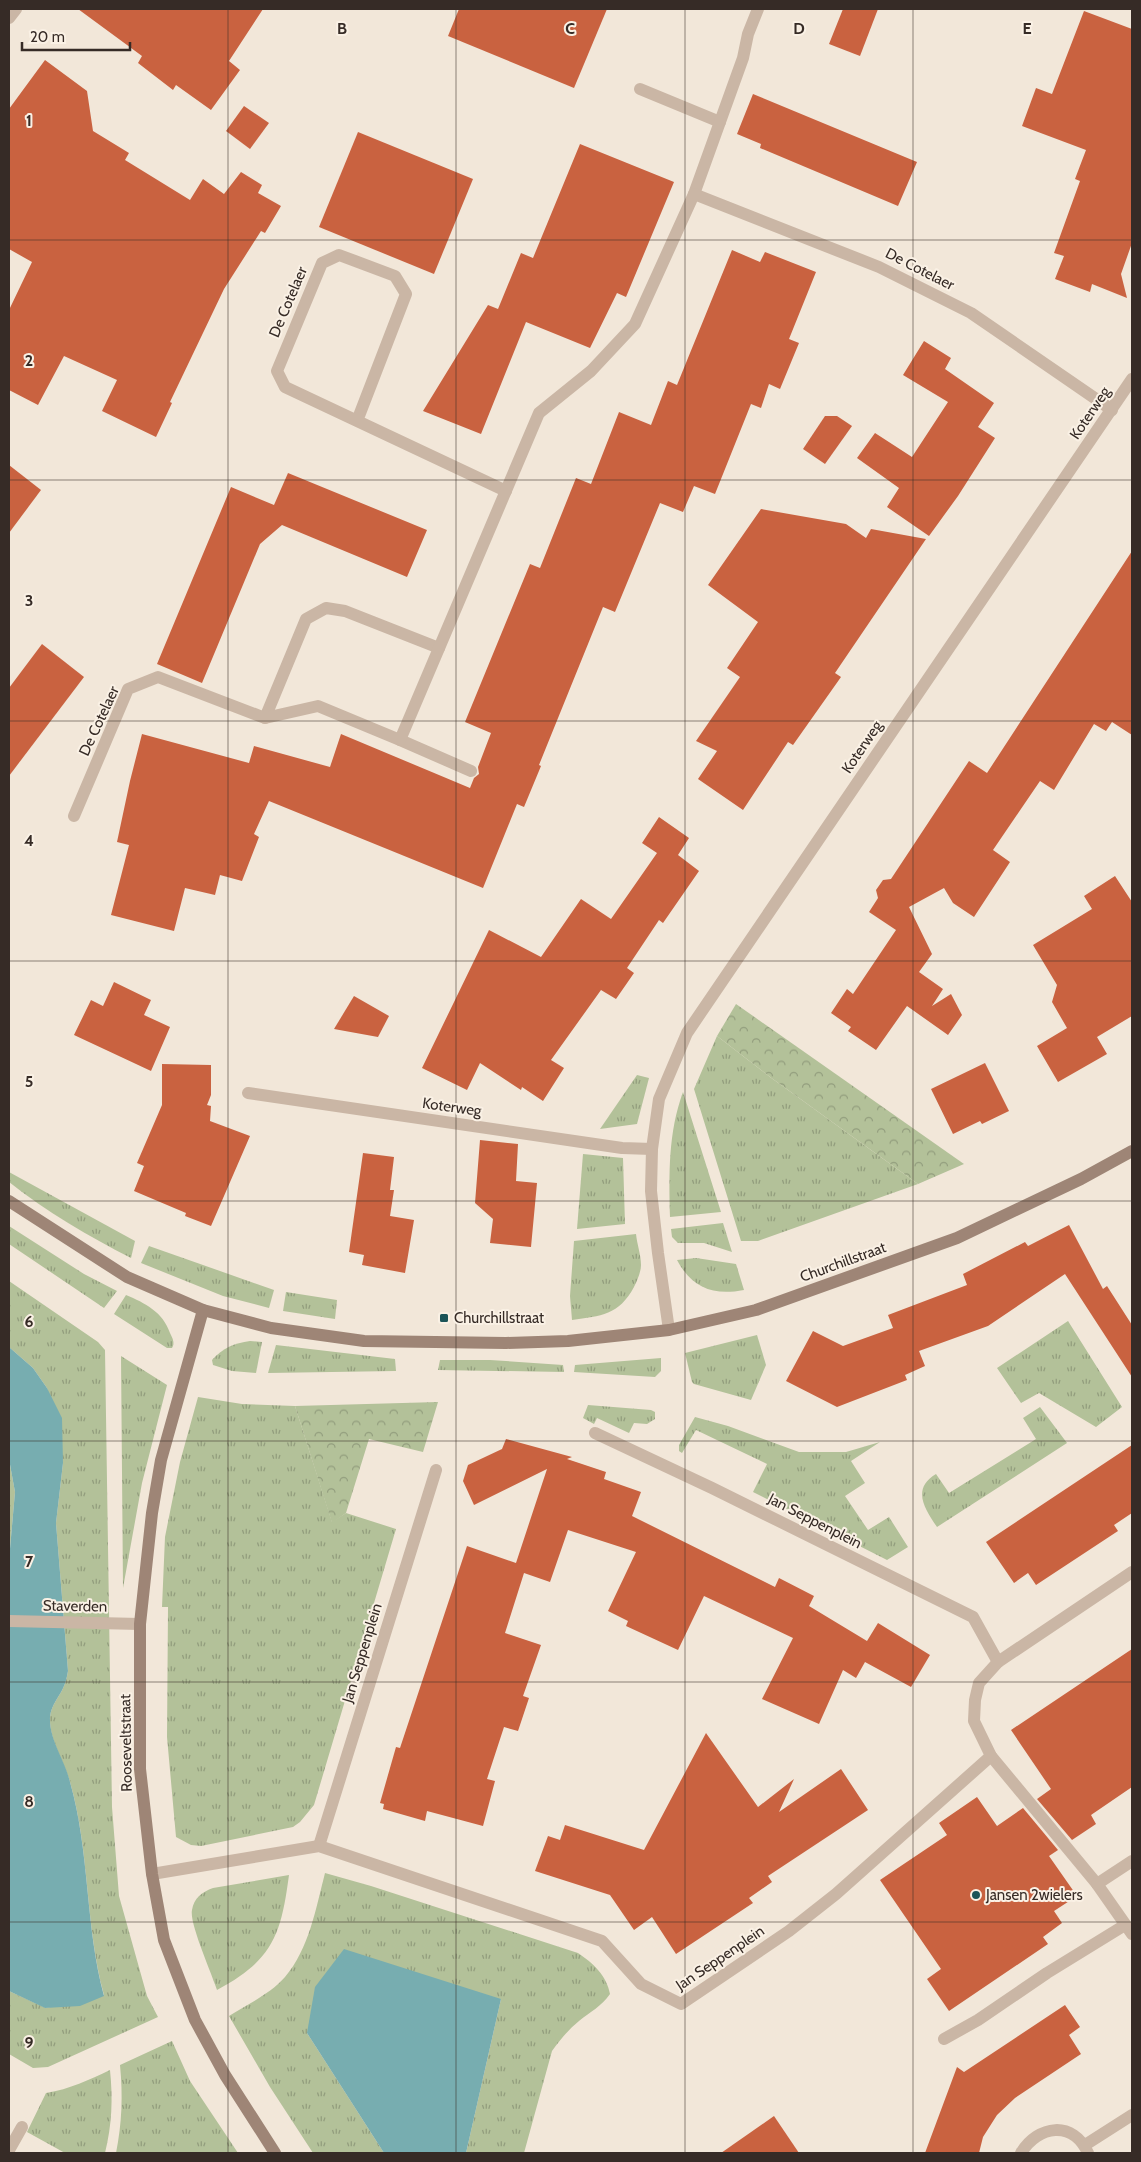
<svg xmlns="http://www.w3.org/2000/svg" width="1141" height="2162" viewBox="0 0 1141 2162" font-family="Cabin,sans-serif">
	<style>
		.grass { fill: url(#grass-tufts) }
		.forest { fill: url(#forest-crowns) }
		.water { fill: #77adb0 }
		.building { fill: #c96240 }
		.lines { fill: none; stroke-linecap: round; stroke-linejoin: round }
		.street { stroke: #cab6a5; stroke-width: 12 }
		.secondary { stroke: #9e8576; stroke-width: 12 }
		.grid { fill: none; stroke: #362b26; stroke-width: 1; stroke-opacity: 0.55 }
		.poi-dot { fill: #1b5458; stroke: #faf1e5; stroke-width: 2 }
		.labels { text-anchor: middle; stroke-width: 4; stroke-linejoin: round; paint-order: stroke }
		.street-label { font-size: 15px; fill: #362b26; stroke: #faf1e5 }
		.poi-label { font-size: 15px; fill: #362b26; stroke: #faf1e5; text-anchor: start }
		.grid-label { font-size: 16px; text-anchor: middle; font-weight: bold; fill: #362b26; stroke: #faf1e5; stroke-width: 4; stroke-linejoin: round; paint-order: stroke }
	</style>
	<defs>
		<pattern id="grass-tufts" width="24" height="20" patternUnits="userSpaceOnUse" patternTransform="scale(1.25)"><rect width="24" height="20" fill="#b3c199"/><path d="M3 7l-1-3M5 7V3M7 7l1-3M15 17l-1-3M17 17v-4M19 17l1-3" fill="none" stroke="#929d7d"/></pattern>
		<pattern id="forest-crowns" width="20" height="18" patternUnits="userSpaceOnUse" patternTransform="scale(1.25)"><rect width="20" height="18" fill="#b3c199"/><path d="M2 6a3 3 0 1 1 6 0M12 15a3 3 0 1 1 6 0" fill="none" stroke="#929d7d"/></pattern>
	</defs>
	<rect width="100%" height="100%" fill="#f2e7d9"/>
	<g class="grass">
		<polygon points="717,1036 770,1077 918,1184 758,1241 741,1241 694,1089"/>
		<polygon points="637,1075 649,1078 637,1124 600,1129"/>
		<path d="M683,1092L721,1212L670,1217C669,1174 668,1133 683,1092Z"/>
		<polygon points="583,1154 623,1158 625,1224 577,1229"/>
		<path d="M9,1172L135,1241L131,1258C88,1236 47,1212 9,1182Z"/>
		<polygon points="723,1223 732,1252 704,1243 678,1243 672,1237 671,1229"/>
		<polygon points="9,1226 84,1274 117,1291 104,1308 9,1244"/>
		<path d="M636,1234C637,1244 641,1255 641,1265C641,1272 637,1281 634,1287C619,1315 601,1316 572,1320L570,1296L574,1241Z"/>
		<polygon points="149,1246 274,1290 269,1308 223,1296 141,1263"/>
		<path d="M696,1258L736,1264L744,1290C713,1296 692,1288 677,1260Z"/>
		<path d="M9,1281L98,1342L105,1350L112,1807L119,1896L147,1996L158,2017L48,2067L33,2068L9,2054V1991L46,2008L104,1995C85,1926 90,1851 70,1782C64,1760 49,1740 50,1717C51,1705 60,1696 64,1686C66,1682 67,1676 68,1671L56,1523L63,1463L47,1388L33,1368L9,1347Z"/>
		<polygon points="286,1292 337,1300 335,1319 283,1311"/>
		<path d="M126,1295C145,1303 163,1312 170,1333C173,1339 175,1343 172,1348H167L114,1314Z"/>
		<polygon points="1068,1321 1122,1407 1096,1427 1039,1393 1021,1403 997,1368"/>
		<polygon points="757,1335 766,1365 751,1400 694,1384 692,1382 685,1353"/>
		<path d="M250,1341L262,1342L256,1373L232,1371L213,1365L212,1360C223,1348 234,1343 250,1341Z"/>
		<polygon points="276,1345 395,1359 396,1371 268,1373"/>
		<polygon points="121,1356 167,1385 142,1483 123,1588"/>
		<polygon points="661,1358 661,1371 655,1377 574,1372 575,1365"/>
		<polygon points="440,1360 490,1360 563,1365 564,1372 438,1370"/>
		<polygon points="198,1397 242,1404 295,1406 332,1522 346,1513 396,1529 314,1805 300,1822 293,1827 201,1846 191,1845 176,1837 167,1737 168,1607 162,1607 165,1537 180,1462"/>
		<polygon points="588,1405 651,1410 655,1412 655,1419 647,1424 634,1423 629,1433 597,1418 594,1424 583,1418"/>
		<path d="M1040,1407L1067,1443L937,1527C925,1509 911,1489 936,1474L949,1493L1036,1439L1023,1418Z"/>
		<polygon points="695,1417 728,1426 799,1452 846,1452 880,1442 851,1461 865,1483 845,1496 868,1530 889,1517 908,1547 887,1560 753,1492 767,1464 696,1430 682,1453 679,1451 679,1445"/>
		<polygon points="9,1459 15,1492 9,1560"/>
		<path d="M325,1873L371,1886L578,1953C593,1963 607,1976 610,1994C601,2007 591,2011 579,2021C568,2030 560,2040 552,2051L524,2153H466L501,1999L307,2033L384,2153H313L270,2087L229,2016C248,2004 270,1994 285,1977C309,1949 316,1908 325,1873Z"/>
		<path d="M289,1875C281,1935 273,1960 217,1990C212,1974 189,1923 192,1910C194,1898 202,1892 213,1888Z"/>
		<path d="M172,2041L190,2081L238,2153H116C122,2123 123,2096 120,2065Z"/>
		<path d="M110,2070C113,2099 112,2125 105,2153H65L27,2132L46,2093C70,2089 89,2080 110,2070Z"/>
	</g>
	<g class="forest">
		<polygon points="736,1004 964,1164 918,1184 770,1077 717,1036"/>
		<polygon points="438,1402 423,1452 369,1439 346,1513 332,1523 295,1406"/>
	</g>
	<g class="water">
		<path d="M9,1347L33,1368L47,1388L62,1418L63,1463L56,1523L68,1671C67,1676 66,1682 64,1686C60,1696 51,1705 50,1717C49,1740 65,1760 70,1782C90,1852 85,1926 104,1996L80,2006L45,2008L9,1991V1560L15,1492L9,1459Z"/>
		<polygon points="344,1949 501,1999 466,2153 384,2153 307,2033 315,1987"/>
	</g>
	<g class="building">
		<polygon points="78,9 263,9 229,61 240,70 211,110 176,85 173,90 138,63 142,56"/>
		<polygon points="459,9 607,9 574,88 448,36"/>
		<polygon points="843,9 878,9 860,56 829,44"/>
		<polygon points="1084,11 1132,29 1132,243 1121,274 1127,298 1092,284 1090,292 1055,279 1064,256 1054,253 1080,181 1075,179 1086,150 1022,126 1036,88 1052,94"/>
		<polygon points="45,60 87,91 93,131 129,153 125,160 190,200 203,179 224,194 241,172 262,185 258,193 281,206 265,233 261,231 224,289 170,402 172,403 156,437 102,411 117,380 64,356 38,405 9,390 9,310 32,262 9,249 9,109"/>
		<polygon points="753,94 917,162 898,206 760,148 761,144 737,134"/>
		<polygon points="244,106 269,123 250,149 226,131"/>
		<polygon points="358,132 473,179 434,274 319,227"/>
		<polygon points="580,144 674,182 626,297 617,293 590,348 526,322 481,434 423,411 488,305 498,309 521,253 533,258"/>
		<polygon points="732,250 760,262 765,252 816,272 789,339 799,343 780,389 769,384 761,408 751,404 715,494 694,486 683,512 660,503 615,612 603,607 539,765 541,766 524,807 517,804 483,888 269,801 254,834 259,837 242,881 220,875 215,895 185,888 174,931 111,915 129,845 117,842 130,781 142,734 249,763 254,746 330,767 341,734 470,788 474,778 479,774 478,767 491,733 465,722 530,564 540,568 576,478 591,484 619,412 651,425 668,381 677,385"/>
		<polygon points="924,341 951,358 945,369 994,403 978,427 995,438 958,496 929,536 887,507 899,488 857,458 875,433 912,457 948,402 903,375"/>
		<polygon points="825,416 837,416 852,426 825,464 803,449"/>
		<polygon points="9,465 41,490 9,533"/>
		<polygon points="288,473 427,530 407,577 282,525 260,544 202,683 157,664 231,487 274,505"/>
		<polygon points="761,509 846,524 866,538 871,529 926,539 835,673 841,677 793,745 788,742 743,810 698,779 717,751 696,741 740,677 727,668 758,622 708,585"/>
		<polygon points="1132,551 1132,735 1112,722 1106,731 1094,724 1054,790 1040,781 993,850 1010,862 974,917 953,903 944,888 909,907 932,954 919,972 943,989 932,1006 951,994 962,1015 948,1035 907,1006 876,1050 848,1031 851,1027 831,1013 847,989 853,994 896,930 869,912 878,898 876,890 883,880 891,879 969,761 987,773"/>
		<polygon points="42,644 84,677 9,776 9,688"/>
		<polygon points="659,817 689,838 678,855 699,871 663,923 659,920 627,968 634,973 616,999 601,990 551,1060 564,1068 543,1101 522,1087 521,1090 480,1063 467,1090 422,1068 489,930 541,957 581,899 611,919 657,853 642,843"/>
		<polygon points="1115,876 1132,902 1132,1016 1097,1037 1107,1054 1058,1082 1037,1046 1067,1028 1052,1002 1057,985 1033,945 1092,909 1084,896"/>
		<polygon points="114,982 151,1000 144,1015 170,1027 151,1071 74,1035 91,1000 103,1006"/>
		<polygon points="354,996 389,1016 378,1037 334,1029"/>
		<polygon points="985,1063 1009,1111 982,1124 980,1121 953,1134 931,1089"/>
		<polygon points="162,1064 211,1065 211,1095 207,1105 211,1106 210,1121 250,1136 211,1226 185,1216 186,1213 134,1191 144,1166 137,1163 162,1105"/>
		<polygon points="480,1140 518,1144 516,1181 537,1183 531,1247 490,1243 493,1219 475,1203"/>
		<polygon points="363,1153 394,1157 390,1190 394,1190 390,1216 414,1220 405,1273 362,1265 364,1255 349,1252"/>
		<polygon points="1069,1225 1103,1289 1107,1286 1132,1325 1132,1377 1065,1274 988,1326 919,1351 925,1366 905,1375 907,1380 837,1407 786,1381 813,1331 843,1346 893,1328 888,1315 967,1285 963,1274 1025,1242 1028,1246"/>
		<polygon points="506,1439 572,1457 567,1459 606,1472 604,1479 641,1492 632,1516 775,1587 779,1578 814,1596 809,1606 867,1641 878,1623 930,1655 911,1687 865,1662 856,1678 843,1670 819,1724 762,1699 793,1638 704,1596 678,1650 626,1626 628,1621 608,1611 636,1552 568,1530 550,1582 524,1573 505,1633 541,1645 523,1696 529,1698 518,1731 504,1727 487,1779 495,1781 483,1826 427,1811 425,1821 383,1809 384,1804 380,1803 396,1747 400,1748 467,1546 516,1563 547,1469 474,1505 463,1481 468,1465 502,1449"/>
		<polygon points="1132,1445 1132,1513 1114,1525 1118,1531 1036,1585 1028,1573 1014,1583 986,1542"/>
		<polygon points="1132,1649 1132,1787 1091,1815 1096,1824 1072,1840 1037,1799 1051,1789 1011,1730"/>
		<polygon points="706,1733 758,1807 794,1779 779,1812 841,1769 868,1810 768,1876 772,1882 749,1898 753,1903 676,1954 652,1917 634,1930 610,1895 535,1871 548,1836 560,1840 565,1825 644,1850"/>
		<polygon points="977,1797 997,1826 1023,1808 1058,1850 1049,1856 1077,1896 1054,1911 1062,1923 1043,1937 1048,1944 949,2011 927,1979 941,1969 880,1880 947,1835 939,1823"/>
		<polygon points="1065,2005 1080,2027 1069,2035 1081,2054 1015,2098 997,2115 983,2137 979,2153 925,2153 957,2067 964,2072"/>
		<polygon points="774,2116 799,2153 721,2153"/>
	</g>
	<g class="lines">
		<g class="street">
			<polyline points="9,18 16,9"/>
			<polyline points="640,89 720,122"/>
			<polyline points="694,194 743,58 748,34 758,9"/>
			<polyline points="357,421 406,294 395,276 339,255 322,263 277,371 285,387 506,491"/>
			<polyline points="265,718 306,619 326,608 345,611 439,648"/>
			<polyline points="400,740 471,771"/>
			<polyline points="74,816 128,689 158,677 265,718 318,706 400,740 539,413 591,371 635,324 694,194 879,267 971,313 1112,410"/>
			<polyline points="248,1093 622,1148 652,1149"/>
			<polyline points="669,1330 658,1253 651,1191 652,1149 659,1099 687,1033 1132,379"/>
			<polyline points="595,1433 712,1488 973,1617 998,1662"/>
			<polyline points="9,1621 140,1624"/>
			<polyline points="991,1756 1097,1884 1132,1934"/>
			<polyline points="319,1846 436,1470"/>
			<polyline points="152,1874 319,1846 602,1941 641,1984 681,2004 789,1931 836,1894 991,1756 974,1721 975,1700 979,1683 998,1662 1132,1572"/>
			<polyline points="1097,1884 1132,1861"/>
			<polyline points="944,2039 978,2020 1047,1973 1125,1925"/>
			<polyline points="1085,2145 1132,2115"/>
			<polyline points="9,2150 22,2127"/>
			<path d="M1021,2153C1038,2125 1073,2120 1088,2153"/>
		</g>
		<g class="secondary">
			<polyline points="9,1201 127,1277 203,1310 271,1328 364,1341 506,1343 568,1341 669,1330 756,1310 957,1238 1081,1179 1132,1151"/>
			<polyline points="203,1310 161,1460 152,1513 140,1624 140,1769 152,1874 164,1940 195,2020 225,2075 275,2153"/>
		</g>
	</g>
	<path class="grid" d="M228,9V2153M456,9V2153M685,9V2153M913,9V2153M9,240H1132M9,480H1132M9,721H1132M9,961H1132M9,1201H1132M9,1441H1132M9,1682H1132M9,1922H1132"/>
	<g class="poi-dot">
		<rect x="439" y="1313" width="10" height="10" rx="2.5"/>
		<circle cx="976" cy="1895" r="5"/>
	</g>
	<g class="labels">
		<g class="street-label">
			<text transform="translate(920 269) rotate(27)" y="5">De Cotelaer</text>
			<text transform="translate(288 302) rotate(-67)" y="5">De Cotelaer</text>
			<text transform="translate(1090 413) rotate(-56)" y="5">Koterweg</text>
			<text transform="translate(99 721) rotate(-65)" y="5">De Cotelaer</text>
			<text transform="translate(862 747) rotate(-56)" y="5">Koterweg</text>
			<text transform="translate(452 1107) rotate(8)" y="5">Koterweg</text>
			<text transform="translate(843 1262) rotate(-20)" y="5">Churchillstraat</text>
			<text transform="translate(815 1521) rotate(27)" y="5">Jan Seppenplein</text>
			<text transform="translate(75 1606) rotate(1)" y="5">Staverden</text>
			<text transform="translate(362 1653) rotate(-73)" y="5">Jan Seppenplein</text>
			<text transform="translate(126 1743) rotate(-91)" y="5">Rooseveltstraat</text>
			<text transform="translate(720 1958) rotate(-34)" y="5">Jan Seppenplein</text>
		</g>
		<g class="poi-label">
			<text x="454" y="1323">Churchillstraat</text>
			<text x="986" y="1900">Jansen 2wielers</text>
		</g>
	</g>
	<g class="grid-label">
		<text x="342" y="34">B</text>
		<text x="570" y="34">C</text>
		<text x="799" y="34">D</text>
		<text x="1027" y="34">E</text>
		<text x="29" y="126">1</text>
		<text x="29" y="366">2</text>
		<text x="29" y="606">3</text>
		<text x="29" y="846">4</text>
		<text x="29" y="1087">5</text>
		<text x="29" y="1327">6</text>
		<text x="29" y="1567">7</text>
		<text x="29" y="1807">8</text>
		<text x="29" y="2048">9</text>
	</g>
	<rect width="1141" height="2162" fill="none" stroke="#362b26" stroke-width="20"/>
	<path d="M22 42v8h108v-8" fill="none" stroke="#362b26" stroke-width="2.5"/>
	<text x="30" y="42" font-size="15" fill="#362b26" stroke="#faf1e5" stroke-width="4" paint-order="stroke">20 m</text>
</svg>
